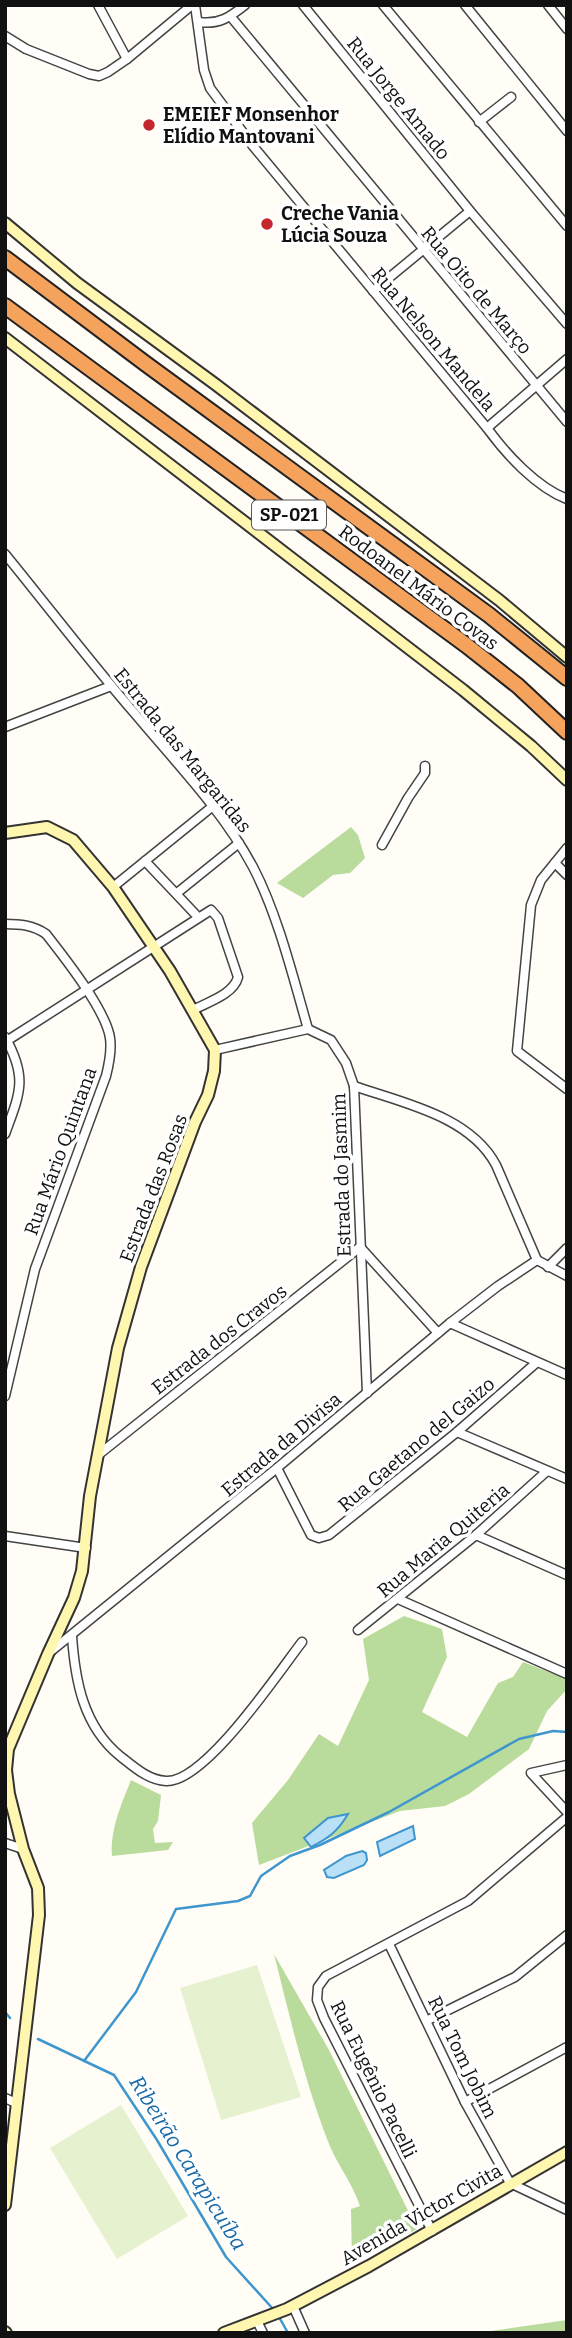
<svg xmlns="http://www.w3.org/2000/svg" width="572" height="2338" viewBox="0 0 572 2338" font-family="Bitter,serif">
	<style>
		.forest { fill: #b9dc9c }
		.pitch { fill: #e6f2cf }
		.water { fill: #b9e0f7; stroke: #3f96cf; stroke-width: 2 }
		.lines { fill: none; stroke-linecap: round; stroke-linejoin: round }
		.stream { stroke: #3f96cf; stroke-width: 2.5 }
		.minor-casing { stroke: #444; stroke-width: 11 }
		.secondary-casing { stroke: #333; stroke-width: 14 }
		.motorway-casing { stroke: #222; stroke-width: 18 }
		.minor { stroke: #fff; stroke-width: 8 }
		.secondary { stroke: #fff6b0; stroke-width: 10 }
		.motorway { stroke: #f5a25d; stroke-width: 14 }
		.poi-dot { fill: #c4262e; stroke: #fff; stroke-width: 2.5 }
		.labels { text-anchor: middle; stroke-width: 7; stroke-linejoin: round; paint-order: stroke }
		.shield { fill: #fff; stroke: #585858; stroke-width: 2 }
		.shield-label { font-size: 18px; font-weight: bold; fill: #111 }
		.street-label { font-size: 19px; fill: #111; stroke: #fff }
		.poi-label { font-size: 19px; font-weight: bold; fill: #111; stroke: #fff; text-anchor: start }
		.water-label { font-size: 21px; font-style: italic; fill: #1768a6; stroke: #fff }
	</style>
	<rect width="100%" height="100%" fill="#fffdf5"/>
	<g class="forest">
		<polygon points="351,827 358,835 365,858 350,873 333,875 303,898 277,883"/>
		<polygon points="404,1616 442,1629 447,1657 422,1712 467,1737 498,1683 513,1677 523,1662 567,1679 567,1689 547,1711 529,1749 469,1794 445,1806 400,1811 259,1865 252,1823 288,1780 319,1734 338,1746 369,1680 363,1639"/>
		<path d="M131,1780L161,1795L158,1821L153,1829L155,1843L173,1842L168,1850L112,1856C110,1830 121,1805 131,1780Z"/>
		<path d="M274,1954L329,2050L417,2229L352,2263L351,2209L360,2206C353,2184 338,2166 329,2144C305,2083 290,2018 274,1954Z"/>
		<polygon points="567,2320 567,2333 477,2333"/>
	</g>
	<g class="pitch">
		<polygon points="257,1965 301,2097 221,2120 180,1988"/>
		<polygon points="121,2105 188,2216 117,2259 50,2148"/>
	</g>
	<g class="water">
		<path d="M348,1814C338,1831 329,1838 311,1847L304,1838L328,1818Z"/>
		<polygon points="413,1826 415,1839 380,1856 377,1842"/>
		<polygon points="362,1851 366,1853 367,1860 364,1865 334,1878 327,1877 324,1870 346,1856"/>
	</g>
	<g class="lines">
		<g class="stream">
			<polyline points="5,2012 10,2018"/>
			<polyline points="38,2039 114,2075 157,2140 226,2257 273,2309"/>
			<polyline points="84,2061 136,1992 176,1909 238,1901 250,1896 261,1876 290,1856 320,1845 389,1812 519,1739 553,1731 567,1732"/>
			<polyline points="279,2317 288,2333"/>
		</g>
		<g class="minor-casing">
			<g id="minor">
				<polyline points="98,5 127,59"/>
				<path d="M195,5L204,70L210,88L253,146L487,428C506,454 536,487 567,499"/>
				<polyline points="303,5 470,211 567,324"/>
				<polyline points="383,5 567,226"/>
				<polyline points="465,5 567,131"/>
				<polyline points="548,5 567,29"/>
				<polyline points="231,17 567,422"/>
				<path d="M199,22C219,25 230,17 245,5"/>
				<polyline points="5,36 26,49 89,74 99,76 108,72 127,59 192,5"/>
				<polyline points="479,122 511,97"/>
				<polyline points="373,291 470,211"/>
				<polyline points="487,428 567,359"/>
				<path d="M5,554C49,608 91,663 136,715C177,764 223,811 253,867C278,915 293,977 308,1029"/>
				<polyline points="5,727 111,686"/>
				<polyline points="382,845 408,798 425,773 425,766"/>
				<polyline points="567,848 541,880 531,905 517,1051 567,1089"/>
				<polyline points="145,861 198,917"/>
				<polyline points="555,863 567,875"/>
				<polyline points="113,887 213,806"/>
				<polyline points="177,893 239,843"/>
				<path d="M5,924C20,924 33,925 46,934C64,957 106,1010 110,1038C112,1051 109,1064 106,1076L35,1269L5,1396"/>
				<path d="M5,1037C28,1078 20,1093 5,1134"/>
				<path d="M5,1042L211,910L218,918L238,977C234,994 208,1002 193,1010"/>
				<polyline points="215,1050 308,1029 331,1040 346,1063 354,1086 367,1393"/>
				<path d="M354,1086C403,1103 470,1116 496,1165L537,1260"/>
				<polyline points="537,1260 567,1276"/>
				<polyline points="548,1267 567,1248"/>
				<polyline points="450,1323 567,1375"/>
				<polyline points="457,1432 567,1479"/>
				<polyline points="98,1455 360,1247 438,1333"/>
				<polyline points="277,1468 311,1535 319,1538 329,1535 457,1432 536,1363"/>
				<polyline points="476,1535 567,1575"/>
				<polyline points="5,1536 86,1548"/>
				<polyline points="398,1599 567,1674"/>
				<polyline points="358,1630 476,1535 547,1471"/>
				<path d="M72,1636C75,1680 83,1726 120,1756C134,1767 148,1780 166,1781C205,1783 278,1673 302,1642"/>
				<polyline points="50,1652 277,1468 450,1323 498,1286 537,1260"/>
				<polyline points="567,1765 531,1773 567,1812"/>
				<polyline points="5,1843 23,1849"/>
				<polyline points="389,1944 465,2102 510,2183 567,2210"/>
				<polyline points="428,2020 515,1977 567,1935"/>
				<polyline points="5,2098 16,2103"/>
				<polyline points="465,2102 567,2047"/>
				<polyline points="432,2231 324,2018 317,2000 318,1987 326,1976 468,1901 567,1817"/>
				<polyline points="293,2306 305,2333"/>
				<polyline points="257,2321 263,2333"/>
			</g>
		</g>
		<g class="secondary-casing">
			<g id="secondary">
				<polyline points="5,223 77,283 215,384 499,600 567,657"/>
				<polyline points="5,338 463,690 531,746 567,780"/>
				<polyline points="5,833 47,827 73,840 113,887 170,971 215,1050 214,1071 208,1095 195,1122 141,1267 118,1348 90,1496 82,1571 74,1598 48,1654 8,1749 6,1770 9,1794 23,1849 38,1888 39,1915 5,2205"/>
				<polyline points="5,2332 6,2333"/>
				<polyline points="224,2333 287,2309 369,2266 567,2152"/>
			</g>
		</g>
		<g class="motorway-casing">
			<g id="motorway">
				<polyline points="5,258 146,364 489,615 567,678"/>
				<polyline points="5,306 466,645 518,686 567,732"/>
			</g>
		</g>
		<use href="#minor" class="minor"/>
		<use href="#secondary" class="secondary"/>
		<use href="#motorway" class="motorway"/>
	</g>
	<g class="poi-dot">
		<circle cx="149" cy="125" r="7"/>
		<circle cx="267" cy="224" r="7"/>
	</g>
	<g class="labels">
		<rect class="shield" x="252" y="500.5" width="74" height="29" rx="5"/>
		<g class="shield-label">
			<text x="289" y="521">SP-021</text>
		</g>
		<g class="street-label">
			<text transform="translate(399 98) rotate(51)" y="7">Rua Jorge Amado</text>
			<text transform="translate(477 290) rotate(50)" y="7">Rua Oito de Março</text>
			<text transform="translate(434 339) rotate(50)" y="7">Rua Nelson Mandela</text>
			<text transform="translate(419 587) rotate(37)" y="7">Rodoanel Mário Covas</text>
			<text transform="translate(183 750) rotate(51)" y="7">Estrada das Margaridas</text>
			<text transform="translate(60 1151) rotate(-70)" y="7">Rua Mário Quintana</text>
			<text transform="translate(341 1175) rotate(-92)" y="7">Estrada do Jasmim</text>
			<text transform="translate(153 1188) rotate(-69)" y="7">Estrada das Rosas</text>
			<text transform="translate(219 1339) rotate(-38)" y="7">Estrada dos Cravos</text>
			<text transform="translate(281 1444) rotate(-40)" y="7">Estrada da Divisa</text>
			<text transform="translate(416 1444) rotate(-40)" y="7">Rua Gaetano del Gaizo</text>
			<text transform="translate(443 1540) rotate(-40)" y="7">Rua Maria Quiteria</text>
			<text transform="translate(463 2057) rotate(64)" y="7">Rua Tom Jobim</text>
			<text transform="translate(374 2079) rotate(64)" y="7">Rua Eugênio Pacelli</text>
			<text transform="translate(421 2214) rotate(-30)" y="7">Avenida Victor Civita</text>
		</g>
		<g class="poi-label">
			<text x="163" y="121">EMEIEF Monsenhor<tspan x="163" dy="22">Elídio Mantovani</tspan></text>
			<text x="281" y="220">Creche Vania<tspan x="281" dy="22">Lúcia Souza</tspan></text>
		</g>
		<g class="water-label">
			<text transform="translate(188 2163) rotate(58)" y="7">Ribeirão Carapicuíba</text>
		</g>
	</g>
	<rect width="572" height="2338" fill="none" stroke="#111111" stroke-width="14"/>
</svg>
